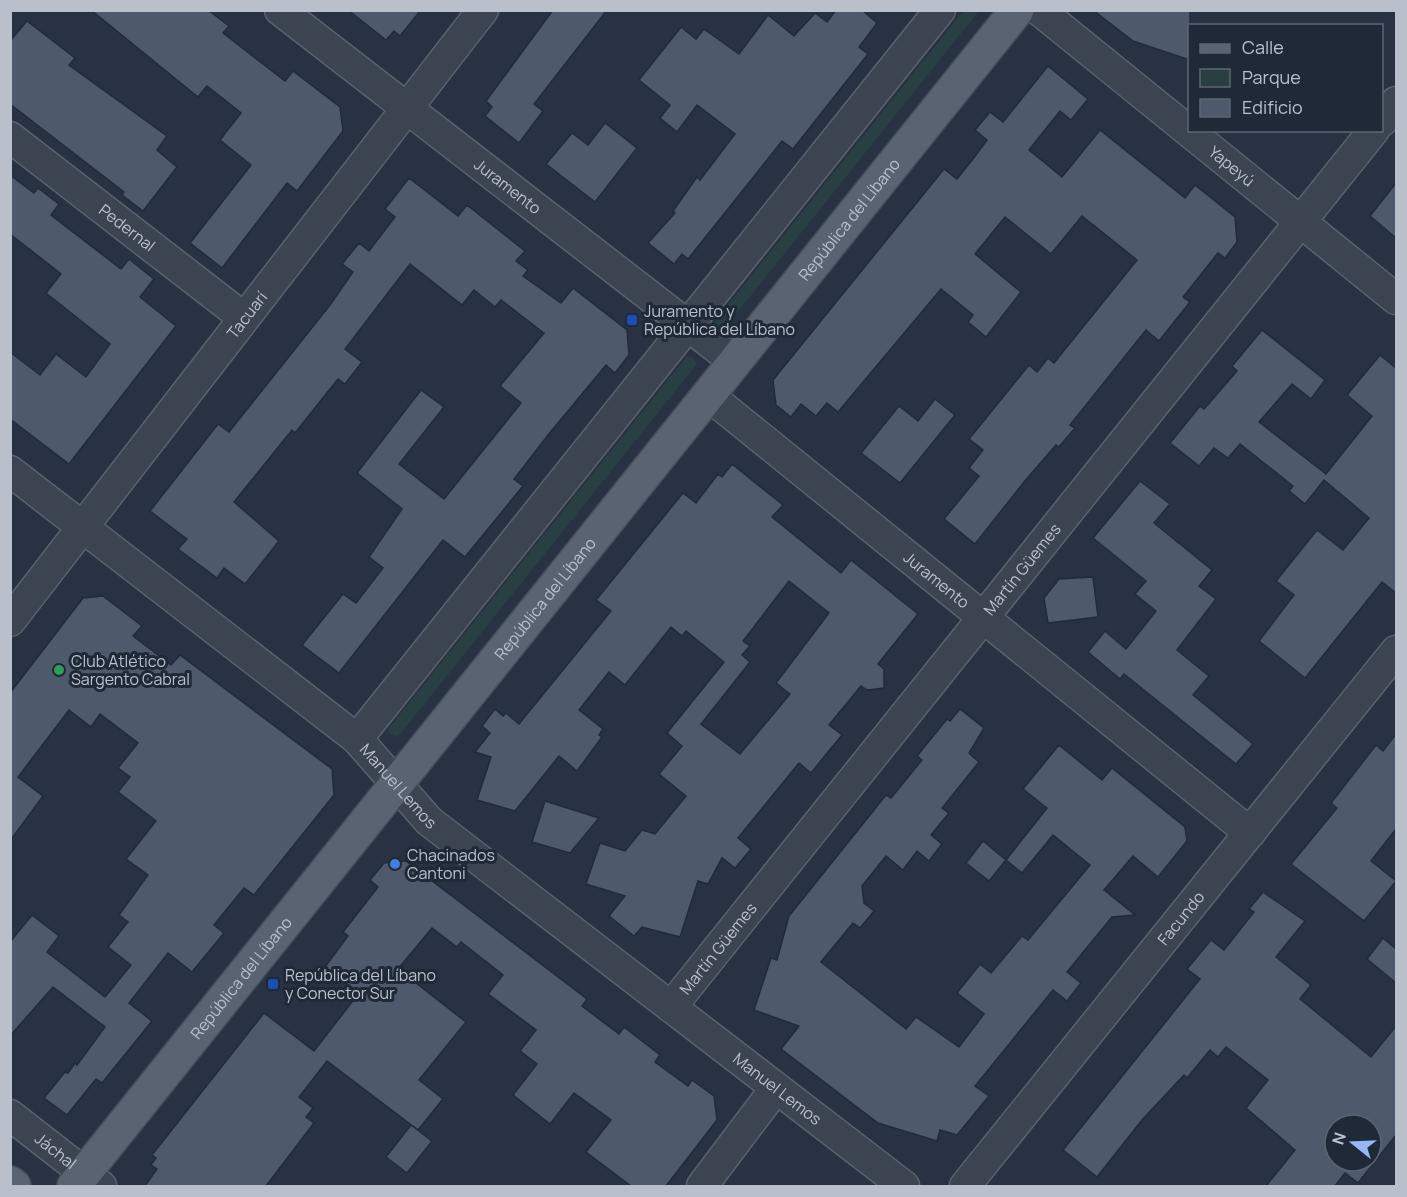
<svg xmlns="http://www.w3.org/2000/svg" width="1407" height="1197" viewBox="0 0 1407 1197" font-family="Manrope,sans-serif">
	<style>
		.green { fill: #2a3f43 }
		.building { fill: #4e596b; stroke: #222b39; stroke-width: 1.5; fill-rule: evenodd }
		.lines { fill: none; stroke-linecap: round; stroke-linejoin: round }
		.minor-casing { stroke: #5a626f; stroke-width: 33 }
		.major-casing { stroke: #464d5b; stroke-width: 36 }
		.minor { stroke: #3c4452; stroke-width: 30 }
		.major { stroke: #5a6371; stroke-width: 33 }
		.transit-dot { fill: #1a4fb4; stroke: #202937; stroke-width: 2 }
		.leisure-dot { fill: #2e9e5b; stroke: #202937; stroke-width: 2 }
		.shop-dot { fill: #3f7fe0; stroke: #202937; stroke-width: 2 }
		.labels { text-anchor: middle; stroke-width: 6; stroke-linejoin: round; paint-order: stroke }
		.street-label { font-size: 16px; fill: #b9c0cc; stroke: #202937 }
		.poi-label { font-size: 16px; fill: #b9c0cc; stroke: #202937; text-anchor: start }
	</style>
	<rect width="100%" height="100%" fill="#283242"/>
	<g class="green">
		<polygon points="964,10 979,11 724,329 717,326 715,321"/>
		<polygon points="687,356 694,358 697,364 398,737 390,734 388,729"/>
	</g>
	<g class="building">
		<polygon points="91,10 208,10 229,26 223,33 285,81 293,71 340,107 343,131 297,191 287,183 222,268 190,243 251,165 220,140 241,113 207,86 198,97"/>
		<polygon points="348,10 421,10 400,36 394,31 386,40"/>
		<polygon points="553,10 607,10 534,104 543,111 519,143 485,116 492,107 486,101"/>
		<polygon points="836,10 862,10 877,23 859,47 868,54 793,149 782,141 688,259 682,254 674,264 648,243 675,213 673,211 697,177 700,180 735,134 697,105 677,132 660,118 670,105 639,80 681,27 696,39 704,29 739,54 768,15 794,36 815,13 827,22"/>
		<polygon points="1093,10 1190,10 1190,60 1133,41"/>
		<polygon points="27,21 75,58 69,65 167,136 157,150 177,167 143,211 122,195 124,192 10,104 10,41"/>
		<polygon points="1048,66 1088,99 1071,120 1060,111 1029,150 1062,177 1100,130 1185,198 1195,185 1235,217 1237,242 1225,258 1218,253 1183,297 1190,302 1159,341 1146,330 1070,425 1075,428 1059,447 1056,445 1024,482 975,544 944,519 979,476 969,468 983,450 969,439 1029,365 1037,372 1048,358 1054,363 1137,260 1082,216 1051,254 1005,217 975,254 1021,292 986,337 968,322 973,315 941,289 838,412 827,403 816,416 801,404 791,417 776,405 773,380 944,169 957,179 973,159 987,140 975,130 990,112 1003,122"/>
		<polygon points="605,123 637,148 595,202 546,164 572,133 588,145"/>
		<polygon points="10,175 34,193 38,188 59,204 51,215 121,269 129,259 154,279 140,297 176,326 69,464 10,419 10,352 40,375 56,354 86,377 110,344 46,293 61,274 10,234"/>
		<polygon points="409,178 458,216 467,205 525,251 516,261 528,270 523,276 561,303 573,288 627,330 629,355 615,373 606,365 548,435 514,479 523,486 465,557 443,540 339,673 302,645 343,594 356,603 383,568 369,557 402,509 357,473 421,390 444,407 399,464 444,499 521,403 500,386 544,333 501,300 495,307 474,290 462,305 410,264 345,349 362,362 345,384 338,379 295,433 292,430 234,502 279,541 245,584 224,568 217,578 178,549 187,539 150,511 218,424 229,432 330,305 353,272 342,264 359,243 369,251 395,217 385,209"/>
		<polygon points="1396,183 1396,238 1370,216"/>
		<polygon points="1262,330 1325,380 1311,399 1292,384 1259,422 1326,474 1372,416 1347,395 1380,355 1396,368 1396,593 1382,582 1305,678 1259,641 1294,595 1276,581 1317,530 1343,550 1369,518 1324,480 1305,504 1289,491 1293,486 1240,444 1228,458 1214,448 1199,466 1170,443 1200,406 1204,409 1237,371 1232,366"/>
		<polygon points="935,399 955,415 900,483 861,453 899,406 918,421"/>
		<path d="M732,464L783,505L772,517L841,573L851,560L918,614L878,664L884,669V688L867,690L861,686L829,725L842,735L828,752L811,773L799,763L738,838L751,849L735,868L722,858L708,884L698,881L680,937L642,927L634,936L609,916L625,896L586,884L600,843L625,851L642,830L655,834L686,796L659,774L682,746L667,733L724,662L686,631L682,636L671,627L625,685L609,672L579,710L603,729L599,735L602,737L577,771L559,756L515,811L477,800L491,757L475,752L490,733L482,726L495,709L503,716L506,713L519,724L611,611L596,600L683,493L696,503L718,474L722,477ZM789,581L829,613L776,683L790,694L740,754L701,724L750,662L742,655L750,646L743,641Z"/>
		<polygon points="1140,481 1170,504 1154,523 1212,570 1199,586 1216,599 1177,650 1209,676 1193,695 1253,744 1236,764 1124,674 1120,679 1088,652 1105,631 1126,649 1156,611 1135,594 1146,581 1093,538"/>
		<polygon points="1093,577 1098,617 1048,623 1044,598 1059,579"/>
		<polygon points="103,596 142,626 133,636 171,665 180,655 332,769 334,795 254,895 244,888 214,925 224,933 192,972 168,953 129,1003 152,1021 102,1083 96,1079 67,1115 44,1098 65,1072 68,1073 75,1063 77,1065 105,1027 53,987 10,1036 10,942 32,915 59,936 47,952 105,997 131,965 108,947 128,922 119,915 148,875 126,859 156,821 118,792 130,777 118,768 138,743 100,714 91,727 69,710 18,777 43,796 10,841 10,693 83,598"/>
		<polygon points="960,709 984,728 969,753 979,762 942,808 949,813 931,835 942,844 929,861 917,851 903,870 886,856 862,886 864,903 874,911 860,928 853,923 821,962 906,1029 916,1017 959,1047 984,1014 957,993 980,964 991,973 1022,936 1028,940 1090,865 1053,835 1022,873 1006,860 1047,808 1023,789 1059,745 1102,780 1112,768 1185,827 1187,841 1158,877 1133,856 1104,890 1135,915 1112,917 1067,972 1081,983 1067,1001 1053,990 975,1086 989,1096 957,1135 940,1130 937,1141 878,1123 781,1049 799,1026 754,1010 771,958 777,960 789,916 886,795 891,798 922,760 917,756 947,719 950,721"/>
		<polygon points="1396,734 1396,829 1371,861 1396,881 1364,921 1291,864 1337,808 1331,803 1376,745 1383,751"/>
		<polygon points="545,801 599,818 570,853 532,842"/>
		<polygon points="983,841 1006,860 989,881 966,863"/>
		<polygon points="406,861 587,999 582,1006 619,1034 624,1027 660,1055 655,1062 688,1086 692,1080 714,1096 717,1120 666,1186 631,1186 586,1152 611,1120 574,1093 550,1124 513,1095 537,1064 520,1051 536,1030 488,994 503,975 461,942 457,947 432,928 398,969 466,1022 419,1080 443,1099 418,1130 327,1061 299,1097 313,1108 306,1117 314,1123 266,1186 145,1186 157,1169 151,1165 156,1158 152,1155 264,1013 314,1051 359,993 325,967 348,936 343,932 378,887 370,880 384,863"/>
		<path d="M1263,892L1305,921L1276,957L1311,985L1300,999L1371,1057L1396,1026V1135L1358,1183L1345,1173L1335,1186H1266L1295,1150L1246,1108L1268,1080L1226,1047L1218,1057L1210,1050L1187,1078L1184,1075L1142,1120L1097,1177L1063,1150L1200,979L1187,969L1211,940L1224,950L1254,912L1249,909ZM1335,1125H1371V1161H1335Z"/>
		<polygon points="1383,938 1396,949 1396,983 1367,959"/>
		<polygon points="411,1125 432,1141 407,1173 386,1157"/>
	</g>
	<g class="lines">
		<g class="minor-casing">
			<g id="minor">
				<path id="s1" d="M280,10L735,362"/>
				<path id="s2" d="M1039,10L1396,299"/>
				<polyline points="1382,121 1396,102"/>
				<path id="s3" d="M10,137L244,318"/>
				<path id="s4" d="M708,395L1250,833"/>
				<path id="s5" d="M10,471L357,739L429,821L904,1186"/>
				<path id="s6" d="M10,621L483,10"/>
				<polyline points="357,739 940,10"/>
				<path id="s7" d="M671,1007L1374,130"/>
				<path id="s8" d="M10,1115L101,1186"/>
				<polyline points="702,1186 776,1088"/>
				<path id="s9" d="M965,1186L1396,651"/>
			</g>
		</g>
		<g class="major-casing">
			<g id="major">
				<polyline points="10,1183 14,1186"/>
				<path id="s10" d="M74,1186L1017,10"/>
			</g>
		</g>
		<use href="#minor" class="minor"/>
		<use href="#major" class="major"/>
	</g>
	<g class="transit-dot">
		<rect x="626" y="314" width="12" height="12" rx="3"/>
		<rect x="267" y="978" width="12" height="12" rx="3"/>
	</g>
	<circle class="leisure-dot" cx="59" cy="670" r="6"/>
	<circle class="shop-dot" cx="395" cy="864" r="6"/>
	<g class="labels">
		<g class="street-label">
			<text dy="6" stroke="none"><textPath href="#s2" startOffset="248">Yapeyú</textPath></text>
			<text dy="6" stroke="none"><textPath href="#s1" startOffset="288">Juramento</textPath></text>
			<text dy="6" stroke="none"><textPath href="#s10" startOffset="1239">República del Líbano</textPath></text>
			<text dy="6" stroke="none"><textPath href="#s3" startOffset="148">Pedernal</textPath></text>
			<text dy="6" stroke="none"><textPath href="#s6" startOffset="387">Tacuarí</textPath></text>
			<text dy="6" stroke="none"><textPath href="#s7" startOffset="561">Martín Güemes</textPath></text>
			<text dy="6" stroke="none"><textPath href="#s4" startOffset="294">Juramento</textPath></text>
			<text dy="6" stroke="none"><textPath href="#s10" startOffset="753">República del Líbano</textPath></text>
			<text dy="6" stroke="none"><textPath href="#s5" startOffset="501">Manuel Lemos</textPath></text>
			<text dy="6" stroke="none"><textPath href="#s9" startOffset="344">Facundo</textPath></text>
			<text dy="6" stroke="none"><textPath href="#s7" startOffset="75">Martín Güemes</textPath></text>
			<text dy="6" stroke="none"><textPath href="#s10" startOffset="267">República del Líbano</textPath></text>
			<text dy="6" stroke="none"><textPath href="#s5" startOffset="987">Manuel Lemos</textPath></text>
			<text dy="6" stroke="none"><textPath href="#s8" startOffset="58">Jáchal</textPath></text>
		</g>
		<g class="poi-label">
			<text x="644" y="317">Juramento y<tspan x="644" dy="18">República del Líbano</tspan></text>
			<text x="71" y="667">Club Atlético<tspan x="71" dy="18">Sargento Cabral</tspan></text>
			<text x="407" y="861">Chacinados<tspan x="407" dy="18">Cantoni</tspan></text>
			<text x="285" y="981">República del Líbano<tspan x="285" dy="18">y Conector Sur</tspan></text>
		</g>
	</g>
	<rect width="1407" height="1197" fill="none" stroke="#b9c0cc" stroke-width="24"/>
	<rect x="1188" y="24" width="195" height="108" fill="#202937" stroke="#5d6573" stroke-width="1.5"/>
	<rect x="1200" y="44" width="30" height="9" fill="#5a6371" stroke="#5d6573" stroke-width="1.5"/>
	<text x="1242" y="54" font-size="18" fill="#b9c0cc">Calle</text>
	<rect x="1200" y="69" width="30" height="18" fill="#2a3f43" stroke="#5d6573" stroke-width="1.5"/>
	<text x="1242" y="84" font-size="18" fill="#b9c0cc">Parque</text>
	<rect x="1200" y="99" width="30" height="18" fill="#4e596b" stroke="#5d6573" stroke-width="1.5"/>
	<text x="1242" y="114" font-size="18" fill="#b9c0cc">Edificio</text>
	<g transform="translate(1353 1143) rotate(288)"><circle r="28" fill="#202937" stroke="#5d6573" stroke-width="1.5"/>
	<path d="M0-4.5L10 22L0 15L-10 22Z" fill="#94b8f5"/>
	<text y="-9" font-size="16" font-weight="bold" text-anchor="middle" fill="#b9c0cc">N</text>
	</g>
</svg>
